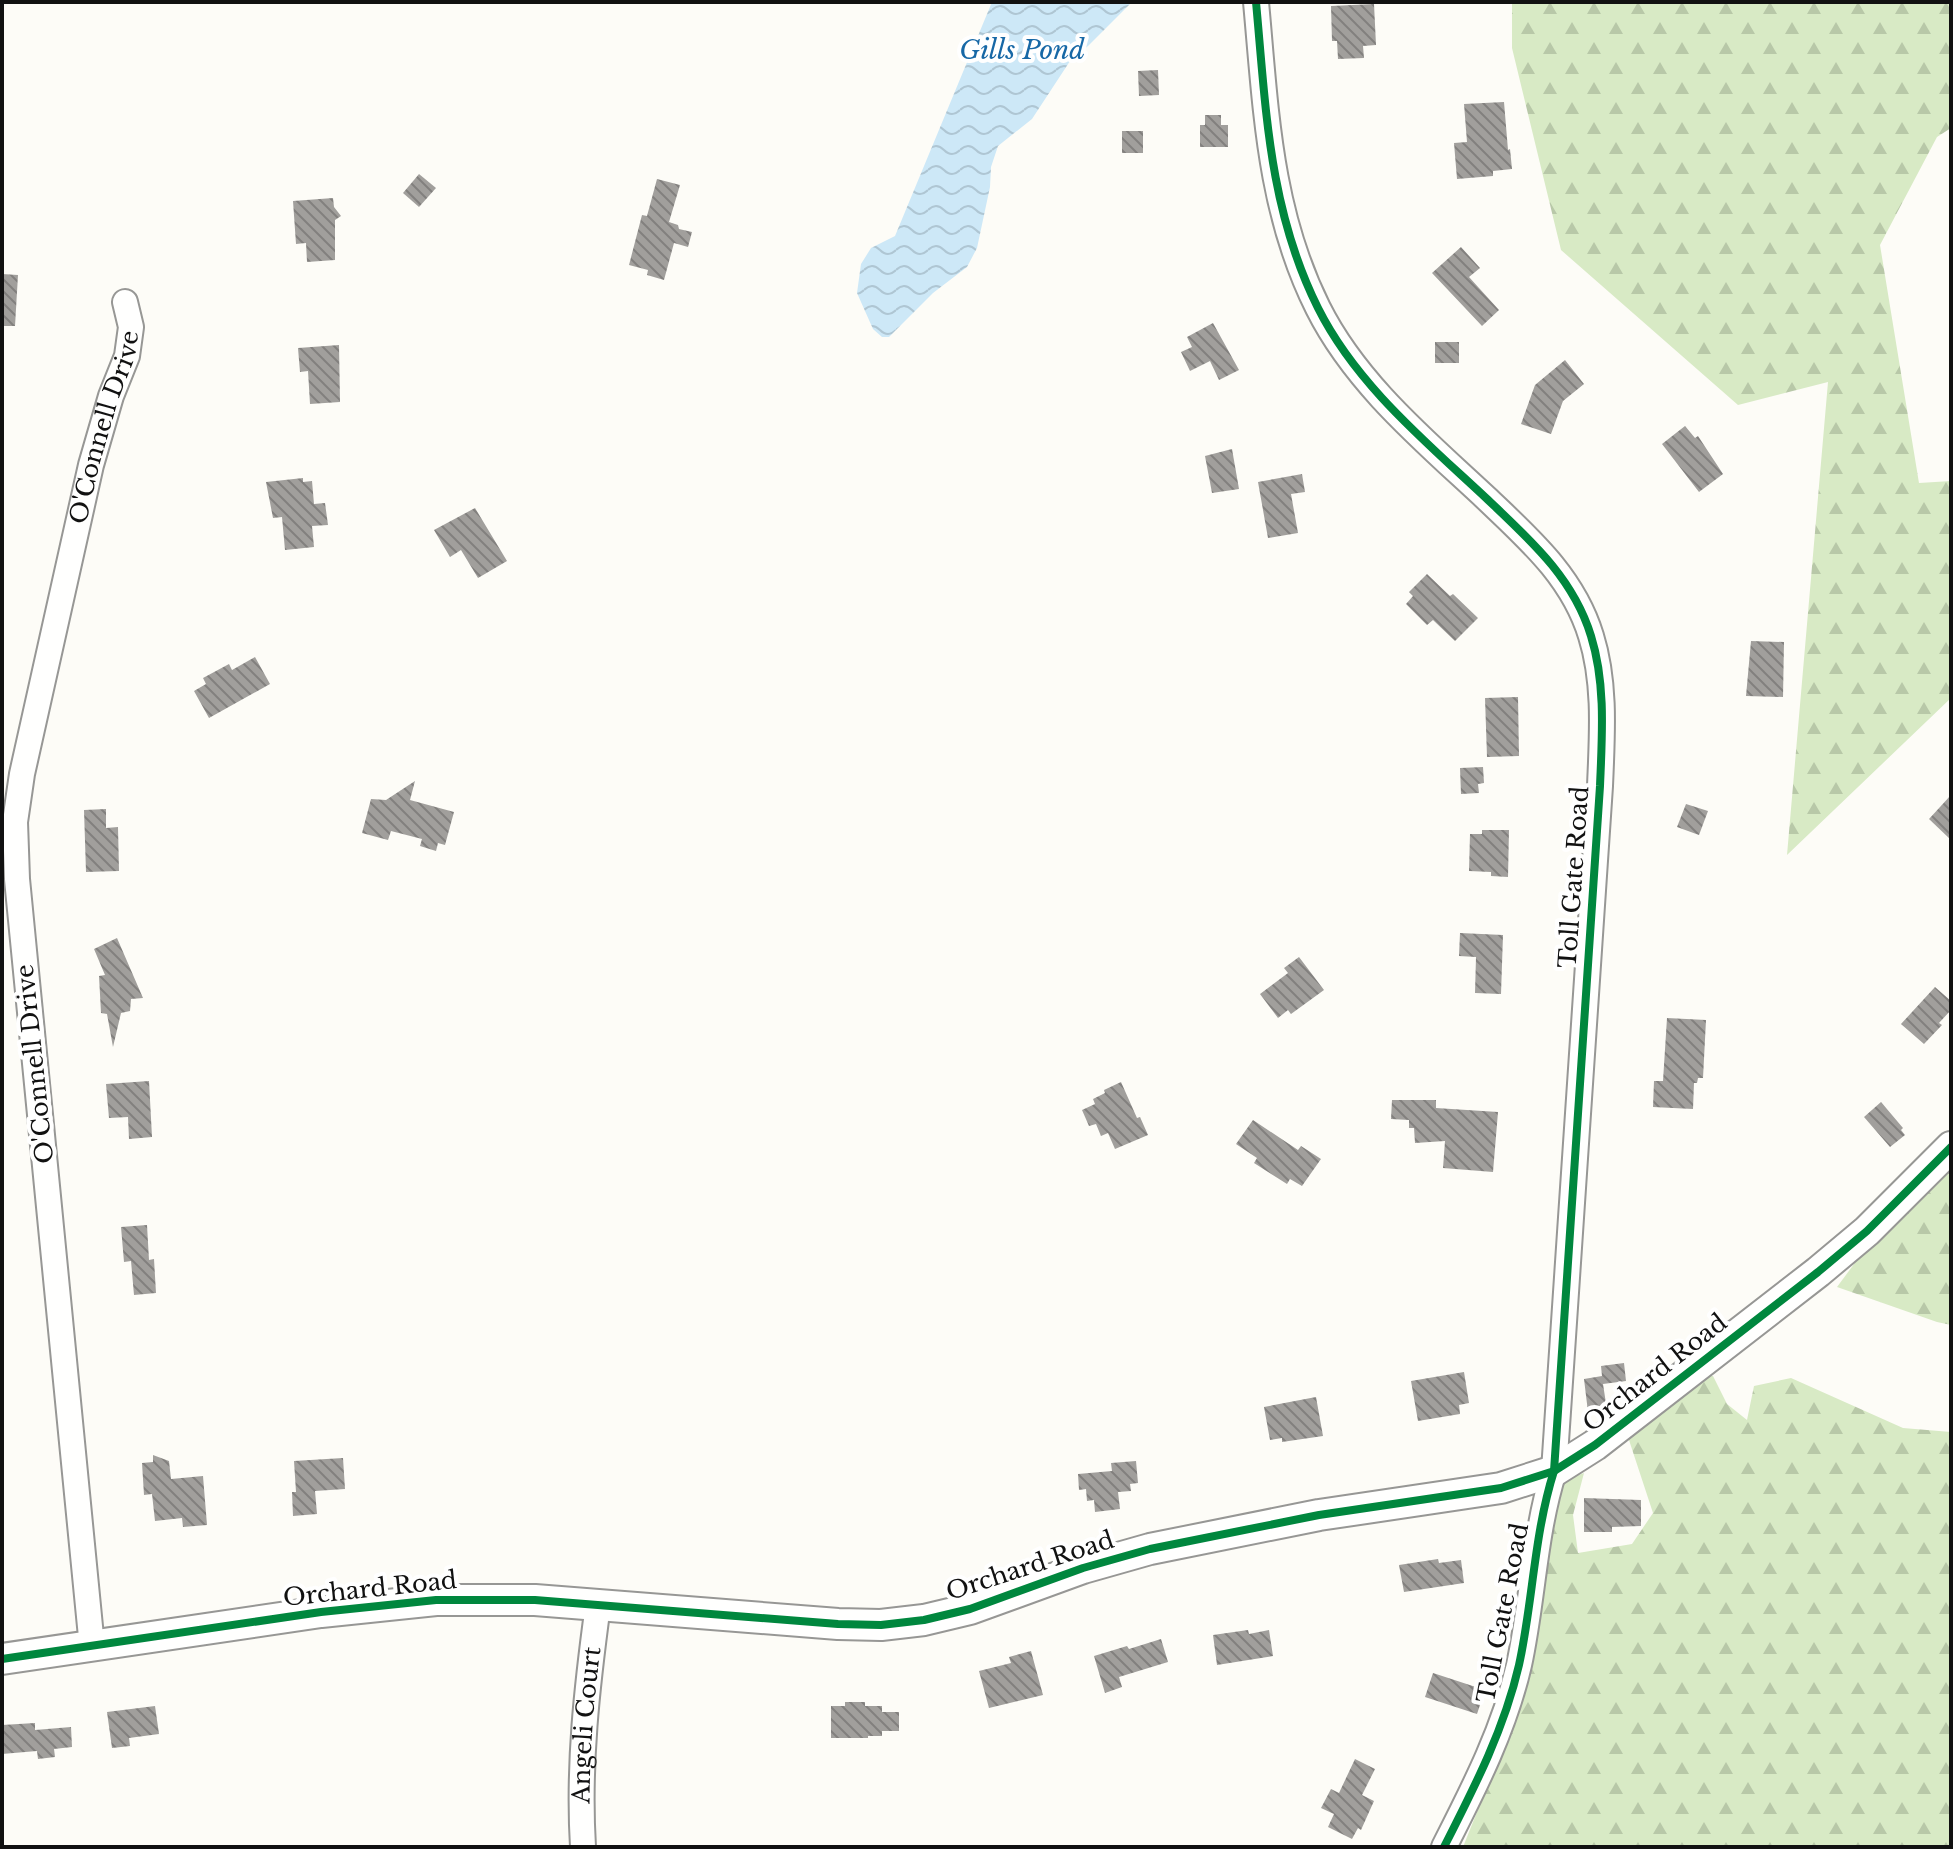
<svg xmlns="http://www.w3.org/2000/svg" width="1953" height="1849" viewBox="0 0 1953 1849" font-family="'Libre Baskerville',serif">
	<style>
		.forest { fill: url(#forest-firs) }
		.water { fill: url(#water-waves) }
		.building { fill: url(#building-back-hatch) }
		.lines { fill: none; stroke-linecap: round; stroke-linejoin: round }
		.minor-casing { stroke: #979795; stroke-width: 28 }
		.tertiary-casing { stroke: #979795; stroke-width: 34 }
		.minor { stroke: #fffffe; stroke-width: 24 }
		.tertiary { stroke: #fffffe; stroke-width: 30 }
		.cycleway-casing { stroke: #fff; stroke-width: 13 }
		.cycleway { stroke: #00873e; stroke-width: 8 }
		.labels { text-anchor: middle; stroke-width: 8; stroke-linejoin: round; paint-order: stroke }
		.street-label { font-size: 24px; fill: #111; stroke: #fff }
		.water-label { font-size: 26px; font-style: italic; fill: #1768a6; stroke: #fff }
	</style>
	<defs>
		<pattern id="forest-firs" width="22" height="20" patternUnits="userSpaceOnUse" patternTransform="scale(2)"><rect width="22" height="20" fill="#d8eac5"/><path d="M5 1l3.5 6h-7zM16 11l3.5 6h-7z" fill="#b8c8a8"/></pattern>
		<pattern id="water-waves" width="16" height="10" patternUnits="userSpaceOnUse" patternTransform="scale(2)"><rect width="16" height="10" fill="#cde8f7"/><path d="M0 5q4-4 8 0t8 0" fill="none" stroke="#afc6d3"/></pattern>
		<pattern id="building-back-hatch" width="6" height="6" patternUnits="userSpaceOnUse" patternTransform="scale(2)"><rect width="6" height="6" fill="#a19f9c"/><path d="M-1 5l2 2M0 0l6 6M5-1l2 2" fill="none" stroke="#82807e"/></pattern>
	</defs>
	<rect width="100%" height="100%" fill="#fdfcf7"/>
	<g class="forest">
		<polygon points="1512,2 1951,2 1951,128 1937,137 1880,245 1919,483 1951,481 1951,698 1787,855 1828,382 1738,405 1561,250 1512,48"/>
		<polygon points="1951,1162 1951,1325 1937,1322 1837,1287 1860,1256"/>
		<polygon points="1699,1376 1713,1376 1727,1404 1747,1420 1754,1386 1791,1378 1903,1428 1951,1432 1951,1847 1463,1847 1515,1717 1550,1529 1563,1481 1584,1473 1573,1515 1578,1553 1632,1544 1653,1513 1628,1437"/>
	</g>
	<polygon class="water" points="992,2 1132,2 1088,46 1072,58 1032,119 998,146 991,167 990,187 977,248 967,267 933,293 889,337 882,337 873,329 857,293 861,264 871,248 895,236"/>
	<g class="building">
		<polygon points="1374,4 1376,45 1363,46 1364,58 1338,59 1337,41 1332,41 1331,6"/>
		<polygon points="1158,70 1159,95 1139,96 1138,71"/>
		<polygon points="1504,102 1508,150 1510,149 1512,169 1493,171 1493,176 1457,179 1454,143 1467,142 1464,104"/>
		<polygon points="1205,115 1221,115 1221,125 1228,125 1228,147 1200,147 1200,125 1205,125"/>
		<rect x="1122" y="131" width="21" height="22"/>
		<polygon points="419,174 436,188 419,207 403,193"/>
		<polygon points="657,179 680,185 669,222 678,225 679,229 692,232 688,247 674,243 664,280 647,275 648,270 629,265 642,215 647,216"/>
		<polygon points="333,198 334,207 341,216 335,220 335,260 307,262 306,243 296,244 293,201"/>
		<polygon points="1461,247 1480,268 1469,277 1499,310 1482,326 1432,273"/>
		<polygon points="2,274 18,275 15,326 2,326"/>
		<polygon points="1213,323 1239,370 1219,380 1210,361 1190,371 1181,352 1192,347 1187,337"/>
		<rect x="1435" y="342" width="24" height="21"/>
		<polygon points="339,345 340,402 310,404 308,371 300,372 298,348"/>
		<polygon points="1565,360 1584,384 1563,401 1551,434 1521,424 1535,385"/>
		<polygon points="1685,426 1695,438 1698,436 1723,474 1699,492 1662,444"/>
		<polygon points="1232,449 1239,489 1212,493 1205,456"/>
		<polygon points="1302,474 1305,492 1291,494 1298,533 1268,538 1258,482"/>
		<polygon points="303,478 303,482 312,481 314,504 325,503 328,525 312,526 314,547 285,550 282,517 273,518 266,482"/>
		<polygon points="475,508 507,561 478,578 461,550 450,557 434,530"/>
		<polygon points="1427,574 1450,596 1453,594 1478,618 1455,641 1433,620 1427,625 1406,604 1413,596 1409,592"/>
		<polygon points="1751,641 1784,642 1783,697 1746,696"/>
		<polygon points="255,657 270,684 209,718 194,691 206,684 203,678 229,664 232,670"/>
		<polygon points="1518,697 1519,756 1487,757 1485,698"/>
		<polygon points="1483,767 1484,783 1478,784 1479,793 1461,794 1460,768"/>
		<polygon points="415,781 410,800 454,812 445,845 438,843 436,851 420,846 422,839 391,831 388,840 362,833 371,799 386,800"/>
		<polygon points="1951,795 1951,840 1929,819"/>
		<polygon points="1686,804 1708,811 1699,835 1677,827"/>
		<polygon points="106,809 106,828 118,827 119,871 86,872 84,810"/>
		<polygon points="1482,830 1509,830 1508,877 1491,876 1491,872 1469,871 1470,834 1482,834"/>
		<polygon points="1460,933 1503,935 1501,994 1475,993 1476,957 1459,956"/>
		<polygon points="117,938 143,998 131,999 130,1011 121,1013 113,1047 107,1014 101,1013 99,976 105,975 94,949"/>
		<polygon points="1299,957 1324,990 1291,1014 1288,1010 1278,1018 1260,994 1288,973 1284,968"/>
		<polygon points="1935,987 1951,1001 1951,1010 1939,1023 1942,1025 1924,1044 1901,1024"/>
		<polygon points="1667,1018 1706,1020 1703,1078 1698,1078 1697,1083 1694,1083 1693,1109 1653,1107 1654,1081 1663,1081"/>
		<polygon points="149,1081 152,1137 129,1139 128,1117 109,1118 106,1084"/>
		<polygon points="1121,1082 1137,1118 1140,1117 1148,1135 1115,1149 1108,1133 1101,1136 1096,1124 1089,1126 1082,1110 1095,1104 1093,1099 1105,1093 1104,1090"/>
		<polygon points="1392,1100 1436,1100 1436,1108 1498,1112 1493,1172 1443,1168 1445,1141 1415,1143 1414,1128 1409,1128 1409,1120 1391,1119"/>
		<polygon points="1881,1102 1903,1128 1901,1130 1905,1135 1890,1147 1864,1117"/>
		<polygon points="1253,1120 1298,1150 1301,1146 1321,1159 1302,1186 1290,1179 1287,1184 1254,1163 1257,1158 1236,1144"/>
		<polygon points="147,1225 149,1260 154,1259 156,1293 134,1295 131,1261 124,1262 121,1227"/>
		<polygon points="1624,1363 1626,1381 1603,1384 1607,1410 1588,1412 1584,1379 1602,1376 1601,1366"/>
		<polygon points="1464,1372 1469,1403 1459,1405 1460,1414 1418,1421 1411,1381"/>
		<polygon points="1316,1397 1323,1436 1282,1442 1282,1438 1270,1440 1264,1407"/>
		<polygon points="153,1455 169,1461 171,1479 203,1476 207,1525 183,1527 182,1518 155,1521 152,1494 144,1495 142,1463 153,1462"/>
		<polygon points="343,1458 345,1489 315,1491 317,1514 293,1516 292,1492 296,1492 294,1461"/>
		<polygon points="1136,1461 1138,1483 1130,1484 1131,1491 1118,1492 1120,1509 1095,1512 1094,1500 1087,1501 1086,1489 1079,1490 1078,1474 1112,1471 1111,1463"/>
		<polygon points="1584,1498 1641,1500 1641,1526 1612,1527 1612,1532 1584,1532"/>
		<polygon points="1438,1559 1439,1563 1461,1560 1464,1583 1404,1592 1399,1565"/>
		<polygon points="1248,1630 1249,1634 1269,1630 1273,1656 1217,1665 1213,1635"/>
		<polygon points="1161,1639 1168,1662 1119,1677 1122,1687 1105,1693 1094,1656 1127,1646 1129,1649"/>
		<polygon points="1031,1651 1043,1695 989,1708 979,1671 1011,1663 1009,1657"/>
		<polygon points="1433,1673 1485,1690 1477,1714 1425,1697"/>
		<polygon points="845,1702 865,1702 865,1706 882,1706 882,1712 899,1712 899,1731 882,1731 882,1736 868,1736 868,1738 831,1738 831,1706 845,1706"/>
		<polygon points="155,1706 159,1734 129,1738 130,1746 112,1748 107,1712"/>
		<polygon points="35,1723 35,1730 71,1727 72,1747 54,1749 55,1757 38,1759 37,1751 2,1754 2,1725"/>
		<polygon points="1355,1759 1375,1769 1362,1795 1374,1801 1361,1830 1358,1828 1352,1839 1328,1827 1334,1814 1321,1808 1331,1789 1339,1793"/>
	</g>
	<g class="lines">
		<g class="minor-casing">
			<g id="minor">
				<path d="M1256,2C1266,110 1269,210 1318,308C1356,384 1425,441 1486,498C1529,539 1573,577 1591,636C1606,684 1602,736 1600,786L1554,1471C1534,1534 1533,1601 1519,1665C1504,1730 1474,1788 1444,1847"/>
				<path id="s1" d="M92,1647L17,879L15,822L22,774L91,465L111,396L127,356L131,327L125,302"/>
				<path id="s2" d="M583,1847C578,1765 587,1686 598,1605"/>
			</g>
		</g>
		<g class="tertiary-casing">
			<polyline id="tertiary" points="2,1659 321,1612 436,1600 535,1600 838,1624 881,1625 924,1620 970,1609 1083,1568 1150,1549 1319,1515 1501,1488 1554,1471 1595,1445 1818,1272 1867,1231 1951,1147"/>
		</g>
		<use href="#minor" class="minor"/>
		<use href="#tertiary" class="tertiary"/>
		<g class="cycleway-casing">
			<g id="cycleway">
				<path d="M1256,2C1266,110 1269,210 1318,308C1356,384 1425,441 1486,498C1529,539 1573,577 1591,636C1606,684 1602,736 1600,786L1554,1471C1534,1534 1533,1601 1519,1665C1504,1730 1474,1788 1444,1847"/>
				<polyline points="2,1659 321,1612 436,1600 535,1600 838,1624 881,1625 924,1620 970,1609 1083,1568 1150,1549 1319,1515 1501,1488 1554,1471 1595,1445 1818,1272 1867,1231 1951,1147"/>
			</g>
		</g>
		<use href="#cycleway" class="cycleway"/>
	</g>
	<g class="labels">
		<g class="street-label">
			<text dy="8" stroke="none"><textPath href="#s1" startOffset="1234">O'Connell Drive</textPath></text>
			<text transform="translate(1574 877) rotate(-86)" y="8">Toll Gate Road</text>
			<text transform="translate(35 1064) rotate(-96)" y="8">O'Connell Drive</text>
			<text transform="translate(1655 1373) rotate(-38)" y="8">Orchard Road</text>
			<text transform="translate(1030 1566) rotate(-18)" y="8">Orchard Road</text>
			<text transform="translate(370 1589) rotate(-6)" y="8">Orchard Road</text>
			<text transform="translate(1503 1613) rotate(-79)" y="8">Toll Gate Road</text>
			<text dy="8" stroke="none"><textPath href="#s2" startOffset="122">Angeli Court</textPath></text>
		</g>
		<g class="water-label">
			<text x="1022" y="59">Gills Pond</text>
		</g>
	</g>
	<rect width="1953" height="1849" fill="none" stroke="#111111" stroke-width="8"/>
</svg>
